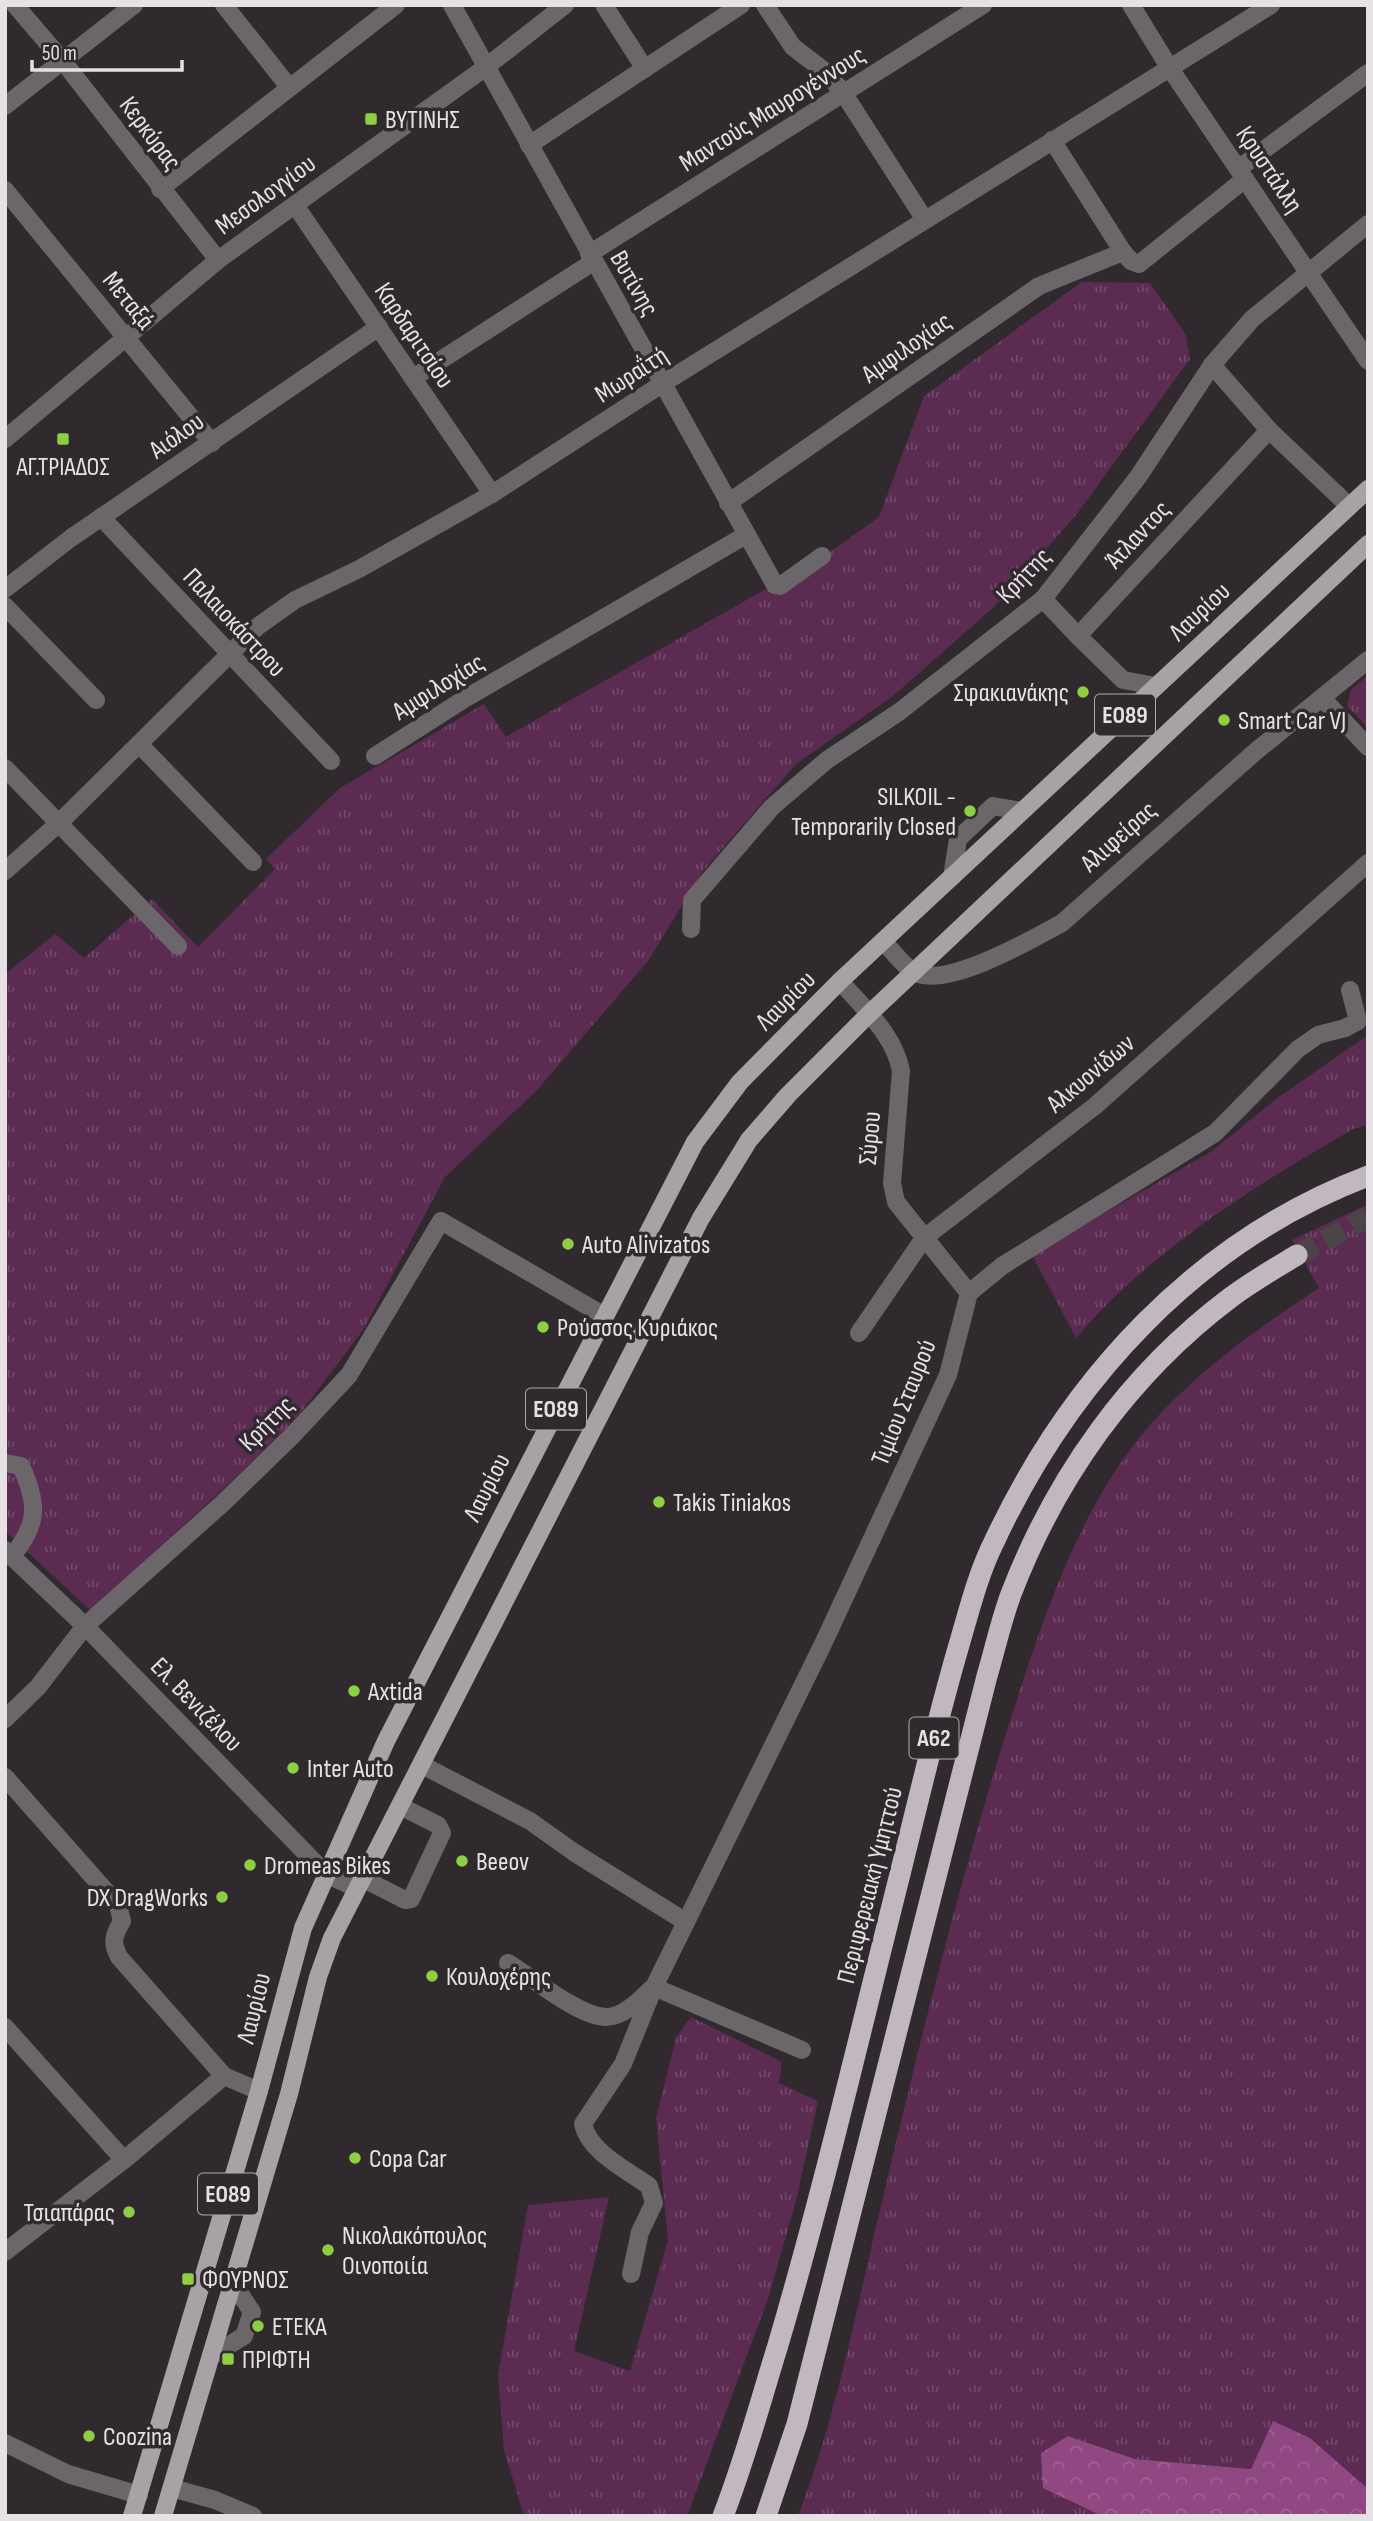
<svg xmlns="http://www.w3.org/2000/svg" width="1373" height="2521" viewBox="0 0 1373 2521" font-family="'Sofia Sans Condensed',sans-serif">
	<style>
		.grass { fill: url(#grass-tufts) }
		.forest { fill: url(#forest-crowns) }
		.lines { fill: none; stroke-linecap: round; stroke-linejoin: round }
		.highway-tunnel { stroke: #4b4549; stroke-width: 21; stroke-dasharray: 21 10; stroke-linecap: butt }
		.minor { stroke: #6a6669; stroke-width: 18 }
		.major { stroke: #a8a1a6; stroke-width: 18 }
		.highway { stroke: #c0b8be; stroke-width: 21 }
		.poi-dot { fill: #8ece43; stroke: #30292e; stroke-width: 2.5 }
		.labels { text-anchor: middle; stroke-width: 7; stroke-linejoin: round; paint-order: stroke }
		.shield { fill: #30292e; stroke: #afaaae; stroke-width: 2 }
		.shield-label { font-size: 24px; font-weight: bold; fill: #e6e1e5 }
		.street-label { font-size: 26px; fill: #e6e1e5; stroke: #30292e }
		.poi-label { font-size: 26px; fill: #e6e1e5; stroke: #30292e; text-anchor: start }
	</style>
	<defs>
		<pattern id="grass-tufts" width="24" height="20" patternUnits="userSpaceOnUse" patternTransform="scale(1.75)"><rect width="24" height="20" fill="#5b2b52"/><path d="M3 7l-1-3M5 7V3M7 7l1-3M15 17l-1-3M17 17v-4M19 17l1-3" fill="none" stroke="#73496b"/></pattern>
		<pattern id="forest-crowns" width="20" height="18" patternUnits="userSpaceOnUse" patternTransform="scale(1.75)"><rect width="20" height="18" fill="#8f4882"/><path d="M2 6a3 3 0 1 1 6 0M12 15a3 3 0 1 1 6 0" fill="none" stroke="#9f6294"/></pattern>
	</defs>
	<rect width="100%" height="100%" fill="#30292e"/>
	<g class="grass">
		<polygon points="1082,282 1150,283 1186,335 1190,359 1076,515 995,606 893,696 796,764 703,871 648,961 537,1090 445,1177 363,1330 290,1427 91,1611 5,1531 5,974 55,934 84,958 152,899 198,947 275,869 266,859 340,788 484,704 506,737 829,553 879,517 924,396"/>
		<polygon points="1368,675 1368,728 1347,706 1351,690"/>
		<path d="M1368,1035V1125L1353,1129C1253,1187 1151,1250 1076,1338L1032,1255L1212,1151L1276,1099Z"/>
		<path d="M1368,1204V2489L1251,2469L1135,2459L1068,2436L1044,2488L1102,2516H798C838,2413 857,2304 883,2197C921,2036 961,1875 1011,1718C1043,1619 1077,1513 1144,1432C1194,1373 1255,1330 1319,1288L1292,1240Z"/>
		<polygon points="691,2017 782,2062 779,2083 818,2101 796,2201 768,2299 687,2516 524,2516 504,2450 498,2375 528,2205 609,2197 574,2351 630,2371 668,2240 656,2118 676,2038"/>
	</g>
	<polygon class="forest" points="1273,2421 1310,2438 1368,2489 1368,2516 1102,2516 1043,2488 1041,2453 1068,2436 1135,2459 1251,2469"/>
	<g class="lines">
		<polyline class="highway-tunnel" points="1297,1255 1368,1217"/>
		<g class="minor">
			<polyline points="15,5 62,60 218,260"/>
			<polyline points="224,5 289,87"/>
			<polyline points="452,5 775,585 780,586 822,556"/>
			<polyline points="604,5 645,69"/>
			<polyline points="765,5 793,47 827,73 844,94 925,220"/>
			<polyline points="1131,5 1169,67 1368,361"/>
			<polyline points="5,106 134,5"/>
			<polyline points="1052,140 1123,252 1131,261 1139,264 1245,179"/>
			<polyline points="529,145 741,5"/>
			<polyline points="1238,169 1368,73"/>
			<polyline points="160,189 396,5"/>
			<polyline points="5,190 212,443"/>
			<polyline points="295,205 492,494"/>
			<polyline points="589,254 983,5"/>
			<polyline points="1212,365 1269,430 1349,506"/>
			<polyline points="413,378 593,262"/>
			<polyline points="5,439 218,260 486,67 565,5"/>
			<polyline points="728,503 1039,286 1123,252"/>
			<polyline points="101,517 331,761"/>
			<polyline points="5,589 71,538 379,327"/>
			<polyline points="1043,599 1078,636 1269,430"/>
			<polyline points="5,606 96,700"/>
			<polyline points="1078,636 1123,680 1156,686"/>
			<polyline points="1322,698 1368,747"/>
			<polyline points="139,744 253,862"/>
			<polyline points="375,756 466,698 746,535"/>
			<polyline points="5,768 178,946"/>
			<polyline points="5,871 59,823 257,627 295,600 359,569 492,494 662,384 1271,5"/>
			<polyline points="952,877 958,839 993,806 1022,811"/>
			<polyline points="691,929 692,900 772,807 827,760 899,712 1043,599 1138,477 1212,365 1252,319 1368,224"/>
			<path d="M883,941C892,950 903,966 914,972C945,990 1033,939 1062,923L1255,752L1368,660"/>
			<path d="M840,981C864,1009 894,1034 901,1071L892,1183L896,1202L969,1293"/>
			<polyline points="859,1333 924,1238 1095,1106 1368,863"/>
			<path d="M5,1463L21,1466C38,1503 39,1524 12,1556"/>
			<polyline points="5,1550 85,1626 326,1874 356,1888"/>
			<polyline points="5,1719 38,1687 85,1626 223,1503 292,1436 349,1375 441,1221 603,1315"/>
			<polyline points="422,1765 530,1821 575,1853 686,1922"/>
			<path d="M5,1777L118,1905L122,1921C114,1935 111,1942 119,1957L224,2076"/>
			<polyline points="362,1878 405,1900 411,1899 442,1833 438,1825 400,1806"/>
			<path d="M508,1963C533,1978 577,2015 605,2017C622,2018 640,2000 651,1989"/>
			<polyline points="654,1987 802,2050"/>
			<polyline points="5,2027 124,2160"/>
			<polyline points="5,2252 124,2160 224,2076 259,2091"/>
			<path d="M631,2274L640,2232L654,2203L649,2186C627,2170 589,2152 583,2124L623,2064L654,1987L823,1644L948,1375L969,1293L1002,1266L1215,1133L1298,1049L1318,1035L1345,1028L1358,1021L1350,990"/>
			<polyline points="211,2356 244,2336 252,2312 233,2283"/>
			<polyline points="5,2443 68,2474 139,2495"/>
			<polyline points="172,2488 215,2500 253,2516"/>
		</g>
		<g class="major">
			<polyline points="132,2516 259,2091 303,1928 386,1741 695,1142 740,1082 840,981 1368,489"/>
			<polyline points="163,2516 289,2094 318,1977 332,1938 701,1218 749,1140 788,1095 869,1014 1368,544"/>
		</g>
		<g class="highway">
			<path d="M723,2516C745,2460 760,2403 778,2345C822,2196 857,2045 895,1894C916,1811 935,1727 959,1645C969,1611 978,1574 994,1542C1070,1379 1197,1241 1368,1176"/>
			<path d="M766,2516L797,2424L987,1676C995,1649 1001,1621 1011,1594C1056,1477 1129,1374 1230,1298C1251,1282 1274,1269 1297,1255"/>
		</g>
	</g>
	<g class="poi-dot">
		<rect x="364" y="112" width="14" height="14" rx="3.5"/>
		<rect x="56" y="432" width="14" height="14" rx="3.5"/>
		<circle cx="1083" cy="692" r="7"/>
		<circle cx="1224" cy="720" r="7"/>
		<circle cx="970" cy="811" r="7"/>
		<circle cx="568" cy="1244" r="7"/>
		<circle cx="543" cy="1327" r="7"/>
		<circle cx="659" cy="1502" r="7"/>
		<circle cx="354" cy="1691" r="7"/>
		<circle cx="293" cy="1768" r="7"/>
		<circle cx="462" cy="1861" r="7"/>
		<circle cx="250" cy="1865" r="7"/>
		<circle cx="222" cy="1897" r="7"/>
		<circle cx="432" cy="1976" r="7"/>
		<circle cx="355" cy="2158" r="7"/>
		<circle cx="129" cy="2212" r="7"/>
		<circle cx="328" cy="2250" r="7"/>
		<rect x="181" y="2272" width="14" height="14" rx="3.5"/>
		<circle cx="258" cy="2326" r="7"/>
		<rect x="221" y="2352" width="14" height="14" rx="3.5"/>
		<circle cx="89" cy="2436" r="7"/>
	</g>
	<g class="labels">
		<g class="shield">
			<rect x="1095" y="694.5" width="60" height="41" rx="5"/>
			<rect x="526" y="1388.5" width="60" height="41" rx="5"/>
			<rect x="909.5" y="1717.5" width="49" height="41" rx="5"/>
			<rect x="198" y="2173.5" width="60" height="41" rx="5"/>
		</g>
		<g class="shield-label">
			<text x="1125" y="723">ΕΟ89</text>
			<text x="556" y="1417">ΕΟ89</text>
			<text x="934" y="1746">Α62</text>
			<text x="228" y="2202">ΕΟ89</text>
		</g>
		<g class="street-label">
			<text transform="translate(772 108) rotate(-32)" y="9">Μαντούς Μαυρογέννους</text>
			<text transform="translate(151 133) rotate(53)" y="9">Κερκύρας</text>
			<text transform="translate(1270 169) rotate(56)" y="9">Κρυστάλλη</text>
			<text transform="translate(265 194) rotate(-36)" y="9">Μεσολογγίου</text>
			<text transform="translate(635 283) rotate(60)" y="9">Βυτίνης</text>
			<text transform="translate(129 300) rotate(51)" y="9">Μεταξά</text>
			<text transform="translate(415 335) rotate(56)" y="9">Καρδαριτσίου</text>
			<text transform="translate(906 347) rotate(-35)" y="9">Αμφιλοχίας</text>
			<text transform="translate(631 374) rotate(-33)" y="9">Μωραΐτή</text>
			<text transform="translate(176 435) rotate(-35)" y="9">Αιόλου</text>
			<text transform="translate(1137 534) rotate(-47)" y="9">Άτλαντος</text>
			<text transform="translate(1023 575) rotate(-46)" y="9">Κρήτης</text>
			<text transform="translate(1199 611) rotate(-43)" y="9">Λαυρίου</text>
			<text transform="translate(235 622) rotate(47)" y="9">Παλαιοκάστρου</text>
			<text transform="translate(438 686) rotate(-32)" y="9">Αμφιλοχίας</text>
			<text transform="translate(1118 836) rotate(-42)" y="9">Αλιφείρας</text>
			<text transform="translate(785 1000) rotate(-45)" y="9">Λαυρίου</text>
			<text transform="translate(1090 1073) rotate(-40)" y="9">Αλκυονίδων</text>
			<text transform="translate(869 1138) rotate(-85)" y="9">Σύρου</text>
			<text transform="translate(903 1402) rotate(-68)" y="9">Τιμίου Σταυρού</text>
			<text transform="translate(266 1423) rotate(-45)" y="9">Κρήτης</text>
			<text transform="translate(486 1487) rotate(-63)" y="9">Λαυρίου</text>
			<text transform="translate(197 1704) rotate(46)" y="9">Ελ. Βενιζέλου</text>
			<text transform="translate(869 1885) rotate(-76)" y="9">Περιφερειακή Υμηττού</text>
			<text transform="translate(253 2008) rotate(-76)" y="9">Λαυρίου</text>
		</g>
		<g class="poi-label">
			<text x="385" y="128">ΒΥΤΙΝΗΣ</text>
			<text x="63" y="475" text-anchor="middle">ΑΓ.ΤΡΙΑΔΟΣ</text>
			<text x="1069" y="701" text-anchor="end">Σφακιανάκης</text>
			<text x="1238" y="729">Smart Car VJ</text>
			<text x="956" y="805" text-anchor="end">SILKOIL -<tspan x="956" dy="30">Temporarily Closed</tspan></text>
			<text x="582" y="1253">Auto Alivizatos</text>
			<text x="557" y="1336">Ρούσσος Κυριάκος</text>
			<text x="673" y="1511">Takis Tiniakos</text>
			<text x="368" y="1700">Axtida</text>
			<text x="307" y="1777">Inter Auto</text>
			<text x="476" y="1870">Beeov</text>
			<text x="264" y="1874">Dromeas Bikes</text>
			<text x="208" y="1906" text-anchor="end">DX DragWorks</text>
			<text x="446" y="1985">Κουλοχέρης</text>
			<text x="369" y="2167">Copa Car</text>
			<text x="115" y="2221" text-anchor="end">Τσιαπάρας</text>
			<text x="342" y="2244">Νικολακόπουλος<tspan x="342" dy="30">Οινοποιία</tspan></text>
			<text x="202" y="2288">ΦΟΥΡΝΟΣ</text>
			<text x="272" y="2335">ΕΤΕΚΑ</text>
			<text x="242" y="2368">ΠΡΙΦΤΗ</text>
			<text x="103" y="2445">Coozina</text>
		</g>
	</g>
	<rect width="1373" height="2521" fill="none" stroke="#e6e1e5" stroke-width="14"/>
	<path d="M32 60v10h150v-10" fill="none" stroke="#e6e1e5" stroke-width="3.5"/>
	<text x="42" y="60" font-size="21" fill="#e6e1e5" stroke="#30292e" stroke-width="5" paint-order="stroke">50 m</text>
</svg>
